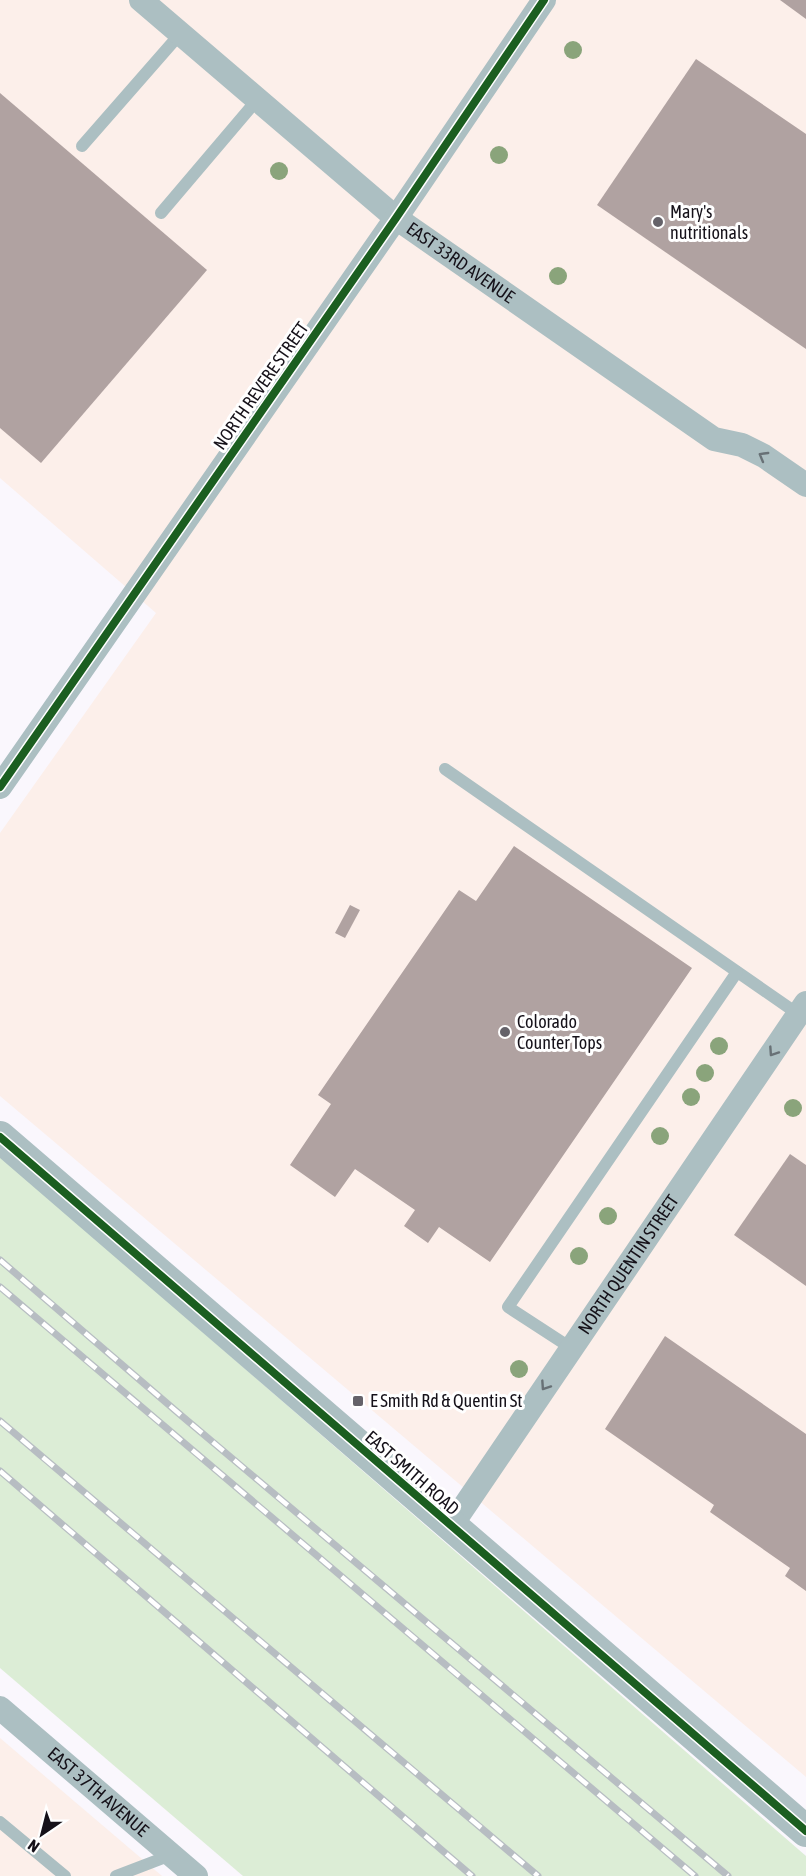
<svg xmlns="http://www.w3.org/2000/svg" width="806" height="1876" viewBox="0 0 806 1876" font-family="'Asap Condensed',sans-serif">
	<style>
		.industrial { fill: #fcefea }
		.green { fill: #dcedd6 }
		.building { fill: #b0a2a1 }
		.lines { fill: none; stroke-linecap: round; stroke-linejoin: round }
		.service { stroke: #acbfc2; stroke-width: 12 }
		.minor { stroke: #acbfc2; stroke-width: 24 }
		.tertiary { stroke: #acbfc2; stroke-width: 32 }
		.rail-casing { stroke: #b7bdc2; stroke-width: 7 }
		.rail { stroke: #fff; stroke-width: 4.5; stroke-dasharray: 14; stroke-linecap: butt }
		.cycleway-casing { stroke: #fff; stroke-width: 11 }
		.cycleway { stroke: #1b5e20; stroke-width: 8 }
		.tree { fill: #8aa47b }
		.oneway { stroke: #687176 }
		.poi-dot { fill: #656269; stroke: #fff; stroke-width: 2 }
		.labels { text-anchor: middle; stroke-width: 6; stroke-linejoin: round; paint-order: stroke }
		.poi-label { font-size: 18px; fill: #151119; stroke: #fff; text-anchor: start }
		.street-label { font-size: 18px; fill: #151119; stroke: #fff }
	</style>
	<rect width="100%" height="100%" fill="#faf7fd"/>
	<g class="industrial">
		<polygon points="0,0 806,0 806,1777 0,1096 0,833 156,613 0,478"/>
		<polygon points="0,1738 162,1876 0,1876"/>
	</g>
	<polygon class="green" points="0,1156 806,1856 806,1876 243,1876 0,1668"/>
	<g class="building">
		<polygon points="780,0 806,0 806,19"/>
		<polygon points="696,59 806,134 806,349 597,205"/>
		<polygon points="0,93 207,270 41,463 0,428"/>
		<polygon points="514,846 692,968 490,1262 439,1227 428,1243 404,1226 415,1210 355,1169 335,1197 290,1165 331,1104 318,1095 459,890 476,901"/>
		<polygon points="350,905 360,910 345,938 335,933"/>
		<polygon points="790,1154 806,1165 806,1286 734,1235"/>
		<polygon points="665,1336 806,1434 806,1591 785,1576 790,1568 710,1512 714,1505 605,1429"/>
	</g>
	<g class="lines">
		<g class="service">
			<polyline points="82,146 180,34"/>
			<polyline points="161,213 257,100"/>
			<polyline points="445,769 798,1014"/>
			<polyline points="571,1348 508,1307 737,972"/>
			<polyline points="0,1822 65,1876"/>
			<polyline points="116,1876 171,1855"/>
		</g>
		<g class="minor">
			<path id="s1" d="M141,0L396,218L714,439L742,445L764,456L806,485"/>
			<polyline points="0,787 396,218 544,0"/>
			<path id="s2" d="M451,1526L806,1003"/>
			<path id="s3" d="M0,1708L196,1876"/>
		</g>
		<polyline class="tertiary" points="0,1137 806,1831"/>
		<g class="rail-casing">
			<g id="rail">
				<polyline points="0,1260 183,1417 728,1876"/>
				<polyline points="0,1287 695,1876"/>
				<polyline points="0,1421 538,1876"/>
				<polyline points="0,1471 472,1876"/>
			</g>
		</g>
		<use href="#rail" class="rail"/>
		<g class="cycleway-casing">
			<g id="cycleway">
				<polyline points="0,787 396,218 544,0"/>
				<polyline points="0,1137 806,1831"/>
			</g>
		</g>
		<use href="#cycleway" class="cycleway"/>
	</g>
	<g class="tree">
		<circle cx="573" cy="50" r="9"/>
		<circle cx="499" cy="155" r="9"/>
		<circle cx="279" cy="171" r="9"/>
		<circle cx="558" cy="276" r="9"/>
		<circle cx="719" cy="1046" r="9"/>
		<circle cx="705" cy="1073" r="9"/>
		<circle cx="691" cy="1097" r="9"/>
		<circle cx="793" cy="1108" r="9"/>
		<circle cx="660" cy="1136" r="9"/>
		<circle cx="608" cy="1216" r="9"/>
		<circle cx="579" cy="1256" r="9"/>
		<circle cx="519" cy="1369" r="9"/>
	</g>
	<defs><path id="oneway-chevron" d="M-2-3.5L2.5 0L-2 3.5" fill="none" stroke-width="1.6" stroke-linecap="round" stroke-linejoin="round" transform="scale(1.5)"/></defs>
	<g class="oneway">
		<use href="#oneway-chevron" transform="translate(763 456) rotate(-150)"/>
		<use href="#oneway-chevron" transform="translate(773 1052) rotate(124)"/>
		<use href="#oneway-chevron" transform="translate(545 1386) rotate(124)"/>
	</g>
	<g class="poi-dot">
		<circle cx="658" cy="222" r="6"/>
		<circle cx="505" cy="1032" r="6"/>
		<rect x="352" y="1395" width="12" height="12" rx="3"/>
	</g>
	<g class="labels">
		<g class="poi-label">
			<text x="670" y="218">Mary's<tspan x="670" dy="21">nutritionals</tspan></text>
			<text x="517" y="1028">Colorado<tspan x="517" dy="21">Counter Tops</tspan></text>
			<text x="370" y="1407">E Smith Rd &amp; Quentin St</text>
		</g>
		<g class="street-label">
			<text dy="6" stroke="none"><textPath href="#s1" startOffset="414">EAST 33RD AVENUE</textPath></text>
			<text transform="translate(261 386) rotate(-55)" y="6">NORTH REVERE STREET</text>
			<text dy="6" stroke="none"><textPath href="#s2" startOffset="316">NORTH QUENTIN STREET</textPath></text>
			<text transform="translate(412 1473) rotate(41)" y="6">EAST SMITH ROAD</text>
			<text dy="6" stroke="none"><textPath href="#s3" startOffset="129">EAST 37TH AVENUE</textPath></text>
		</g>
	</g>
	<g transform="translate(42 1834) rotate(215)" stroke="#ffffff" stroke-width="4.5" paint-order="stroke">
	<path d="M0-4.5L10 22L0 15L-10 22Z" fill="#151119"/>
	<text y="-9" font-size="16" font-weight="bold" text-anchor="middle" fill="#151119">N</text>
	</g>
</svg>
